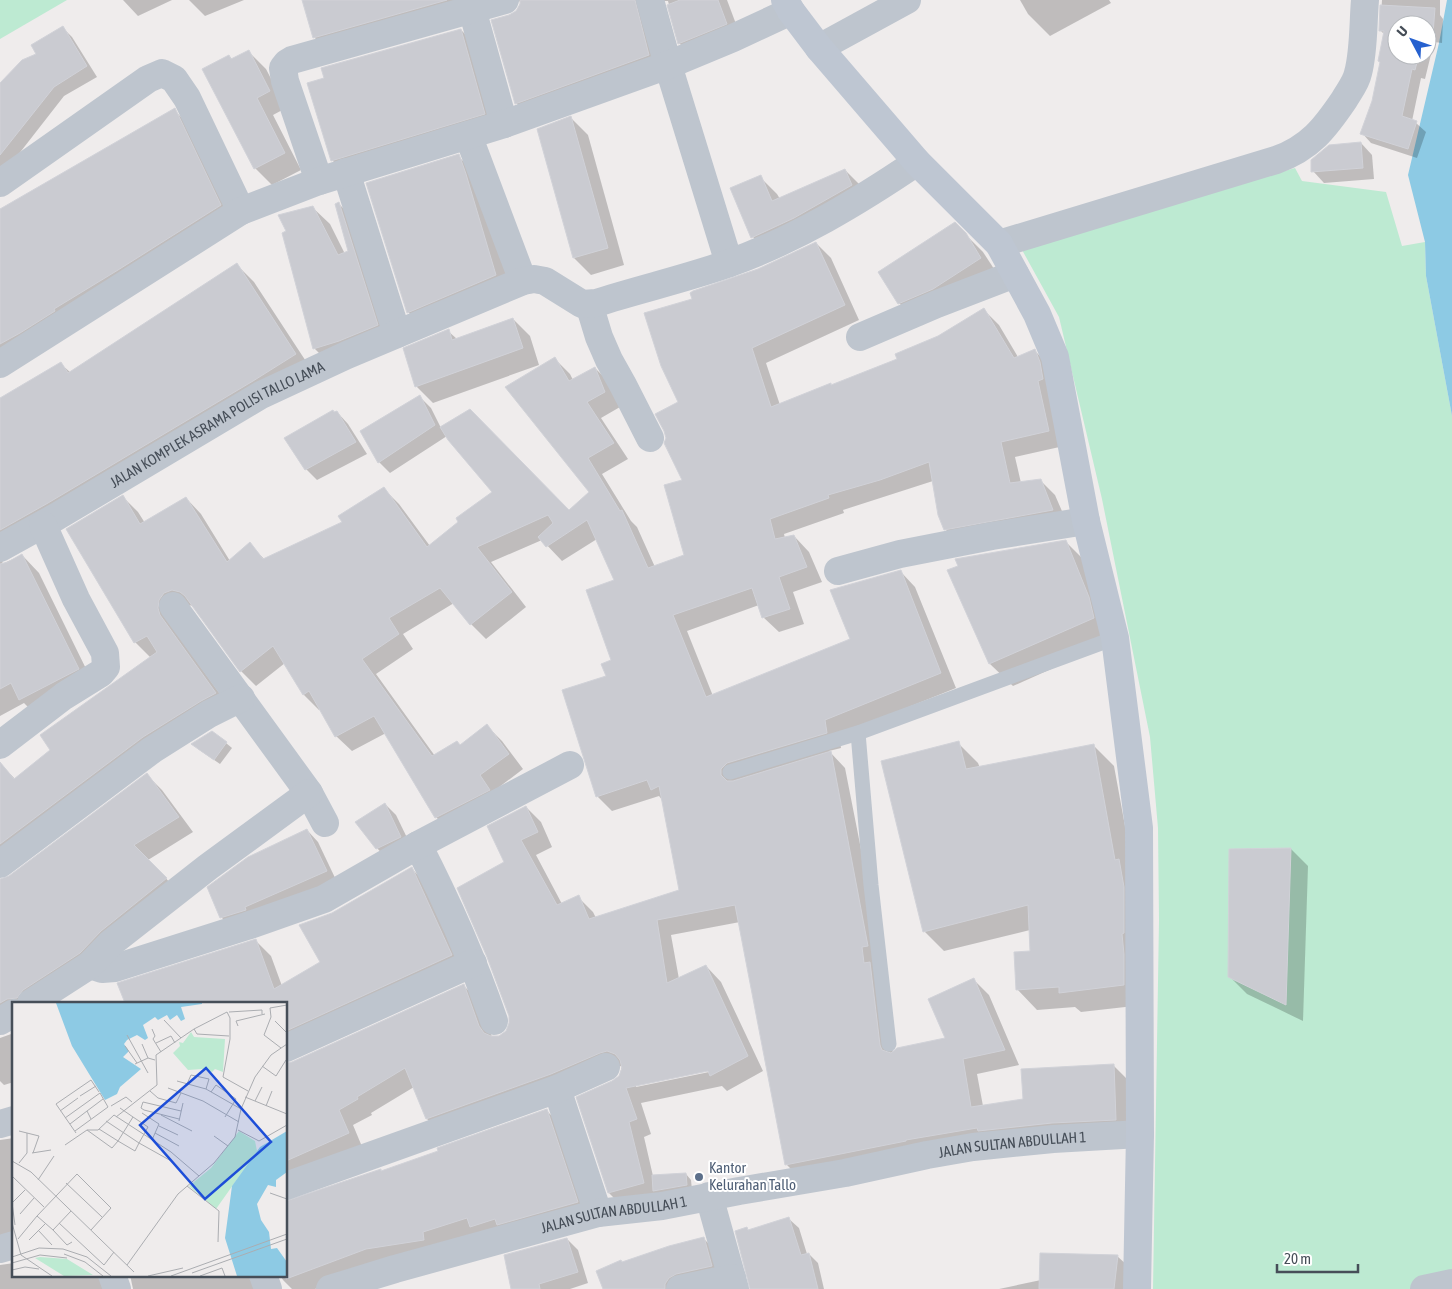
<svg xmlns="http://www.w3.org/2000/svg" width="1452" height="1289" viewBox="0 0 1452 1289" font-family="'Asap Condensed',sans-serif">
	<style>
		.green { fill: #bdead2 }
		.water { fill: #8dcae4 }
		.shadow { fill: #0003; fill-rule: evenodd }
		.building { fill: #cacbd1; stroke: #d1d2d8 }
		.lines { fill: none; stroke-linecap: round; stroke-linejoin: round }
		.lane { stroke: #bec5ce; stroke-width: 15 }
		.street { stroke: #bec5ce; stroke-width: 28 }
		.secondary { stroke: #bec6d2; stroke-width: 28 }
		.service-dot { fill: #5c6f8a; stroke: #fff; stroke-width: 2 }
		.labels { text-anchor: middle; stroke-width: 4; stroke-linejoin: round; paint-order: stroke }
		.street-label { font-size: 15px; fill: #464e58; stroke: #fff }
		.service-label { font-size: 15px; fill: #4e5e75; stroke: #fff; text-anchor: start }
		.inset-road { fill: none; stroke: #abadb1; stroke-width: 1 }
		.view { fill: #1d4ed8; fill-opacity: 0.15; stroke: #1d4ed8; stroke-width: 2.5 }
		.inset-edge { fill: none; stroke: #464e58; stroke-width: 2.5 }
	</style>
	<rect width="100%" height="100%" fill="#efecec"/>
	<g class="green">
		<polygon points="0,0 67,0 0,39"/>
		<polygon points="1295,168 1302,181 1386,192 1402,246 1425,242 1426,276 1452,416 1452,1289 1153,1289 1159,920 1158,828 1150,737 1102,499 1059,317 1021,248"/>
	</g>
	<polygon class="water" points="1447,0 1452,0 1452,416 1426,276 1425,242 1408,175 1439,43"/>
	<g class="shadow">
		<polygon points="123,0 172,0 138,16"/>
		<polygon points="189,0 244,0 205,16"/>
		<polygon points="313,0 727,0 742,40 696,59 679,43 668,1 662,1 664,71 532,119 516,103 510,16 517,11 521,1 330,54 314,37"/>
		<polygon points="1020,0 1109,0 1111,3 1050,36 1028,14"/>
		<path d="M1382,0H1440V15L1443,19L1442,43L1434,42L1425,79L1421,78L1412,121L1416,123L1426,132L1417,158L1371,143L1362,133L1373,102L1381,63L1379,61L1385,35L1380,30ZM1397,25H1427V55H1397Z"/>
		<polygon points="62,27 72,37 97,77 64,96 18,155 0,182 0,85 38,54"/>
		<polygon points="461,30 478,47 501,130 349,177 332,160"/>
		<polygon points="249,52 266,69 286,108 273,115 301,170 272,185 255,168 229,56 233,60"/>
		<polygon points="174,110 193,129 239,224 16,364 0,348 0,211"/>
		<polygon points="571,118 588,135 624,265 591,275 574,258 539,129"/>
		<polygon points="1361,143 1372,155 1374,179 1324,183 1313,171"/>
		<polygon points="458,156 475,173 512,292 425,329 408,312"/>
		<polygon points="845,170 862,187 769,254 753,237 760,177 777,194 780,199"/>
		<polygon points="339,204 356,221 394,342 331,365 314,348 287,231 312,207 330,224 345,254 349,252"/>
		<polygon points="955,224 983,252 998,275 916,320 899,303"/>
		<path d="M816,243L831,258L859,320L766,363L780,405L830,384L832,386L899,359L984,310L999,325L1018,357L1034,350L1049,365L1064,446L1015,457L1021,483L1040,480L1055,495L1068,525L960,544L945,529L933,481L843,510L844,513L784,534L785,538L794,536L809,552L822,582L793,592L804,624L779,632L763,617L759,605L687,631L713,696L851,640L900,571L915,587L956,688L839,735L841,748L829,751L845,768L883,961L893,1053L946,1039L974,980L989,995L1019,1065L977,1074L983,1106L1024,1100L1113,1065L1128,1080L1131,1134L802,1180L787,1165L740,922L671,935L679,979L706,966L721,982L763,1071L727,1091L722,1086L641,1103L651,1134L644,1137L653,1176L686,1174L691,1180L692,1190L624,1208L609,1193L578,1098L613,1082L619,1077L622,1066L615,1067L442,1134L427,1119L414,1087L371,1113L372,1115L353,1125L363,1149L286,1183V1064L293,1063L464,986L479,1001L492,1037H500L507,1032L510,1025L506,863L526,807L541,822L552,847L536,855L562,904L578,897L593,912L596,918L681,891L663,801L659,796L612,811L597,796L607,677L612,661L616,581L597,539L562,561L542,540L491,562L526,607L486,639L471,624L454,603L403,634L413,649L376,674L435,756L460,746L487,726L502,741L523,769L494,791L451,833L436,817L386,733L352,751L336,736L321,708L319,710L304,695L285,663L256,686L241,671L194,606L188,605L175,631L230,708L0,876V763L15,779L52,751L151,658L135,642L123,497L138,512L145,523L186,498L201,514L230,561L250,544L265,560L344,523L384,489L399,504L430,546L460,523L494,492L447,436L390,473L379,462L361,431L420,397L431,408L441,428L569,511L590,492L555,359L570,374L573,380L595,368L610,383L620,407L601,418L628,459L602,474L631,521L637,527L655,567L686,556L680,403L694,299ZM714,1069V1071L636,1087V1084Z"/>
		<polygon points="237,265 254,282 313,372 4,557 2,564 22,555 39,573 95,687 38,717 24,703 0,716 0,400 61,364 71,373"/>
		<polygon points="513,319 530,336 539,365 433,403 416,386 448,331 457,339"/>
		<polygon points="337,412 348,424 367,454 317,480 306,469"/>
		<polygon points="1065,541 1088,564 1116,640 1013,686 990,664 949,571"/>
		<polygon points="226,743 232,748 220,764 198,749"/>
		<polygon points="958,743 978,763 980,768 1094,746 1114,766 1134,875 1143,1005 1081,1012 1075,1007 1037,1010 1017,989 1031,952 1030,930 944,951 924,931"/>
		<polygon points="147,775 162,790 193,832 148,860 181,894 0,1033 0,881 10,878"/>
		<polygon points="385,804 396,815 412,848 388,860 377,848"/>
		<polygon points="307,830 318,842 337,882 233,929 221,917"/>
		<polygon points="1291,849 1308,866 1303,1021 1247,994 1230,977"/>
		<polygon points="411,868 426,883 467,971 286,1059 286,1003 126,1003 256,941 271,956 282,986 322,962 332,914"/>
		<polygon points="14,1033 14,1082 4,1085 0,1081 0,1038"/>
		<polygon points="547,1111 562,1126 592,1217 382,1264 315,1289 292,1289 283,1280 280,1275 286,1275 380,1170 382,1172 440,1152"/>
		<polygon points="14,1138 14,1248 0,1260 0,1140"/>
		<polygon points="789,1219 799,1228 807,1254 809,1254 818,1263 824,1289 751,1289 749,1231"/>
		<polygon points="567,1239 578,1250 588,1283 570,1289 513,1289"/>
		<polygon points="704,1239 713,1248 721,1276 678,1289 604,1289 622,1263"/>
		<polygon points="1117,1256 1127,1265 1124,1289 999,1289 1041,1280"/>
		<polygon points="14,1263 14,1275 122,1275 111,1289 0,1289 0,1265"/>
		<polygon points="130,1275 273,1275 263,1289 133,1289"/>
	</g>
	<g class="building">
		<polygon points="302,0 447,0 313,38"/>
		<polygon points="520,0 635,0 649,55 515,104 491,20 509,15 516,11 520,4"/>
		<polygon points="680,0 718,0 727,24 678,44 667,5"/>
		<polygon points="1380,5 1435,8 1433,34 1427,34 1427,25 1397,25 1397,55 1419,55 1415,70 1412,69 1402,116 1417,121 1408,149 1360,134 1372,101 1380,62 1378,61 1384,31 1379,31"/>
		<polygon points="63,26 87,66 54,87 0,155 0,83 22,60 36,54 31,45"/>
		<polygon points="461,29 485,114 331,161 307,83 324,78 321,68"/>
		<polygon points="249,50 270,91 257,98 285,153 254,169 202,69 229,55 231,59"/>
		<polygon points="175,108 221,205 118,270 54,309 55,311 20,333 0,344 0,209"/>
		<polygon points="571,116 608,248 573,258 537,129"/>
		<polygon points="1361,142 1363,168 1311,172 1311,160 1329,145"/>
		<polygon points="459,154 466,174 496,275 407,313 366,183"/>
		<polygon points="845,169 852,185 794,218 751,238 730,188 761,175 772,201"/>
		<polygon points="339,202 378,325 339,341 313,349 282,233 286,231 278,215 313,206 338,255 348,251 335,204"/>
		<polygon points="955,222 966,233 981,258 933,289 898,304 878,272"/>
		<polygon points="816,242 845,305 752,348 771,407 831,383 831,385 897,359 895,354 938,336 984,308 1014,358 1035,349 1040,362 1043,379 1038,381 1049,431 1001,442 1010,483 1041,479 1053,510 944,530 938,515 929,462 880,480 828,495 829,498 770,519 775,539 794,535 807,567 779,577 790,609 762,618 752,588 673,615 706,697 850,639 830,590 901,570 941,673 825,720 827,733 727,763 721,769 721,775 727,781 733,781 831,751 868,946 862,947 864,963 870,962 880,1045 882,1050 891,1053 897,1048 945,1038 928,999 974,978 1005,1050 963,1059 971,1107 1023,1099 1021,1069 1114,1064 1116,1120 1052,1123 978,1131 977,1128 906,1140 906,1141 785,1165 735,905 657,920 667,983 706,965 748,1056 710,1076 708,1071 626,1088 637,1119 629,1122 644,1183 608,1193 576,1097 612,1081 619,1076 622,1068 620,1060 615,1054 607,1051 600,1053 551,1074 426,1119 405,1068 357,1097 358,1099 339,1110 349,1133 286,1161 286,1063 292,1062 464,984 479,1026 484,1033 491,1036 499,1036 506,1031 509,1023 509,1016 487,957 457,888 504,862 487,826 526,806 538,832 521,840 557,905 579,895 589,919 679,890 659,786 651,790 647,780 596,797 562,690 606,676 601,664 611,660 586,590 614,580 587,520 546,547 538,537 553,523 548,515 477,547 512,592 470,625 440,588 389,618 399,634 362,659 432,756 457,741 460,745 487,724 509,754 480,775 490,790 435,818 374,716 335,737 309,691 303,695 273,646 240,672 185,596 180,592 172,590 164,593 159,600 158,608 160,615 216,693 201,701 143,737 0,844 0,762 14,779 50,750 40,735 157,652 147,636 134,643 66,529 123,495 140,524 186,497 227,562 250,542 263,559 342,522 338,516 384,487 427,547 458,522 456,518 492,492 448,440 440,427 470,409 569,510 589,492 505,387 555,357 569,381 595,367 605,392 587,402 614,443 588,458 620,511 622,510 648,568 684,555 664,485 682,480 664,443 666,438 664,431 655,414 678,402 661,366 644,313 692,299 690,293 693,291 758,269"/>
		<polygon points="237,263 296,354 253,381 48,503 0,530 0,398 61,362 68,373"/>
		<polygon points="513,318 523,348 415,387 403,348 449,329 452,340"/>
		<polygon points="420,395 435,425 378,463 360,431"/>
		<polygon points="333,410 334,412 337,411 356,442 305,470 284,438"/>
		<polygon points="1066,540 1089,597 1094,618 989,664 947,570 958,566 955,559"/>
		<polygon points="22,554 79,669 19,700 11,683 0,689 0,564 8,562"/>
		<polygon points="212,731 227,742 214,760 191,744"/>
		<polygon points="959,741 966,769 1094,744 1115,860 1119,859 1124,887 1124,933 1122,934 1124,954 1124,985 1059,993 1059,987 1016,990 1014,952 1030,951 1028,905 923,932 881,761"/>
		<polygon points="147,773 179,817 134,845 167,878 101,931 80,953 23,990 17,998 7,999 0,1003 0,879 9,876"/>
		<polygon points="385,803 401,837 376,849 355,822"/>
		<polygon points="307,829 327,871 245,907 246,910 220,918 207,887 248,857"/>
		<polygon points="1291,848 1286,1005 1228,977 1229,849"/>
		<polygon points="412,867 452,955 286,1031 286,1003 125,1003 117,983 256,939 274,989 320,962 299,925 332,913"/>
		<polygon points="547,1109 578,1202 497,1225 495,1219 470,1227 467,1218 423,1232 424,1240 366,1249 286,1279 286,1201 381,1169 381,1171 438,1151 437,1148"/>
		<polygon points="686,1173 687,1185 653,1191 652,1175"/>
		<polygon points="789,1217 801,1255 809,1253 818,1289 750,1289 735,1231 747,1227 748,1230"/>
		<polygon points="704,1237 712,1266 676,1274 669,1278 665,1284 665,1289 603,1289 596,1271 621,1260 622,1262 669,1246"/>
		<polygon points="567,1238 578,1272 539,1284 540,1289 511,1289 504,1255"/>
		<polygon points="1040,1253 1118,1255 1114,1289 1039,1289"/>
	</g>
	<g class="lines">
		<g class="lane">
			<polyline points="858,733 871,885 889,1044"/>
			<polyline points="730,772 858,733 1115,638"/>
		</g>
		<g class="street">
			<polyline points="650,0 668,65 729,263"/>
			<polyline points="472,9 504,124"/>
			<polyline points="819,48 907,0"/>
			<polyline points="468,135 523,281"/>
			<polyline points="346,172 397,334"/>
			<polyline points="319,181 285,81 283,68 287,63 292,60 505,0"/>
			<polyline points="0,183 148,79 162,73 174,79 187,98 241,211"/>
			<path d="M999,244L1276,160C1310,148 1325,128 1344,100C1349,91 1356,83 1358,73C1364,51 1363,23 1365,0"/>
			<polyline points="589,304 599,337 609,360 623,385 650,438"/>
			<polyline points="860,337 937,304 1015,274"/>
			<polyline points="0,364 241,211 319,181 504,124 668,65 733,38 791,11"/>
			<path id="s1" d="M0,548L56,517L261,395L347,355L523,281L534,279L545,281L582,304L596,303C640,289 684,279 727,264C795,240 858,202 917,162"/>
			<polyline points="838,571 900,554 992,536 1086,521"/>
			<polyline points="173,606 309,793 325,823"/>
			<polyline points="0,745 64,696 101,673 106,667 105,653 76,599 43,525"/>
			<path d="M418,845C448,903 473,960 494,1021"/>
			<polyline points="0,864 152,750 209,714 241,698"/>
			<polyline points="90,965 102,969 115,968 247,926 324,899 418,845 570,765"/>
			<polyline points="31,1003 90,965 111,943 208,867 309,793"/>
			<polyline points="0,1021 14,1013"/>
			<polyline points="286,1048 473,963"/>
			<polyline points="557,1089 598,1213"/>
			<polyline points="0,1124 14,1120"/>
			<polyline points="286,1186 557,1089 606,1067"/>
			<polyline points="709,1196 735,1289"/>
			<polyline points="0,1249 14,1245"/>
			<polyline points="112,1275 117,1289"/>
			<polyline points="263,1275 268,1289"/>
			<path id="s2" d="M330,1289L395,1269L598,1213L662,1206L739,1191L845,1173L927,1155L973,1147L1053,1139L1140,1134"/>
			<polyline points="680,1289 732,1278"/>
			<polyline points="1424,1289 1452,1283"/>
		</g>
		<polyline class="secondary" points="785,0 791,11 819,48 917,162 999,244 1037,314 1055,357 1086,521 1115,638 1139,828 1140,1134 1137,1289"/>
	</g>
	<circle class="service-dot" cx="699" cy="1177" r="5"/>
	<g class="labels">
		<g class="street-label">
			<text dy="5" stroke="none"><textPath href="#s1" startOffset="250">JALAN KOMPLEK ASRAMA POLISI TALLO LAMA</textPath></text>
			<text dy="5" stroke="none"><textPath href="#s2" startOffset="699">JALAN SULTAN ABDULLAH 1</textPath></text>
			<text dy="5" stroke="none"><textPath href="#s2" startOffset="294">JALAN SULTAN ABDULLAH 1</textPath></text>
		</g>
		<g class="service-label">
			<text x="709" y="1173">Kantor<tspan x="709" dy="17">Kelurahan Tallo</tspan></text>
		</g>
	</g>
	<g transform="translate(12 1002)">
		<rect width="275" height="275" fill="#efecec"/>
		<path d="M179,30L182,35L213,37L211,70L203,67L200,70L190,67L176,68L161,51L168,44L167,40L171,41ZM227,129L243,139L245,149L204,207L177,184L199,166ZM28,255L55,257L81,273L52,274L23,256Z" fill="#bdead2"/>
		<path d="M44,1H190V2L169,5L173,17L169,19L165,13L158,18L155,13L146,18L143,15L131,23L136,36L133,38L125,33L115,38L112,42L117,49L111,55L129,67L108,85L105,92L93,98L60,44ZM275,129V170L264,178V185L256,183L245,202L249,218L257,230L259,247L265,246L275,260V274H225L213,236L220,184L248,145Z" fill="#8dcae4"/>
		<path class="inset-road" d="M217,10L250,8V12M152,18L169,36M263,19L275,31M226,24L224,19L253,12M140,27L143,34L141,37L149,50M182,27L185,32L217,34M115,33L136,71M144,41L159,34L163,41M130,42L136,56M113,44L125,61M269,46L252,33L259,15L258,6L275,3M123,62L136,56L143,58M250,64L264,74L274,58M165,79L194,87L229,107M175,82L179,73L197,77L194,87M156,86L191,99L227,120M138,89L146,96L164,101L169,91M199,90L204,83L224,97L213,115M68,94L84,84M233,95L275,112M243,99L250,85M131,100L129,106L132,108L167,117M131,100L169,109M99,104L114,95L120,100M254,104L260,89M48,109L66,96M130,111L147,122L140,138M149,113L180,129M104,115L145,83L144,53L182,27L215,10L218,16V37L211,75L236,89M53,116L88,91L96,105L63,129M79,117L75,109L91,97M94,119L127,141L136,125L121,115M167,119L171,101M58,122L75,109M147,124L166,133M87,127L106,139L121,115L108,106M75,128L100,146L106,139M226,128L247,139L275,123M7,129L27,134L21,151M64,131L44,102L79,78L87,90M143,131L167,144M202,134L216,144M106,139L123,149L127,141L161,160M53,143L75,128H86L102,113L159,150L187,174M20,151L39,148M0,159L19,170L122,270M7,161L15,151V131M0,174L32,205M26,178L42,154M54,181L90,215M175,184L207,209L206,240M258,191L275,197M0,201L3,223M0,201L13,188M59,209L41,228L25,214L65,172L99,206L79,228M8,212L22,196M0,221L9,253L40,274M47,221L92,263L102,250M26,228L40,243M41,228L55,243L60,240M6,237L25,214M17,238L33,222M52,252L73,260L91,274M0,255L27,246L51,247L75,255L99,274M0,261L28,253L55,256M115,263L166,192L202,161L223,135L229,107L243,75L259,53L275,42M0,268L13,265L27,267M180,271L275,237M136,274L171,266M159,274L275,232M188,274L210,266L213,274"/>
		<path class="view" d="M194,66L259,140L193,197L128,123Z"/>
		<rect width="275" height="275" class="inset-edge"/>
	</g>
	<g transform="translate(1412 40) rotate(311)"><circle r="24" fill="#ffffff" stroke="#b5b8bc"/>
	<path d="M0-4L9 19L0 12L-9 19Z" fill="#2661cf"/>
	<text y="-8" font-size="14" font-weight="bold" text-anchor="middle" fill="#464e58">U</text>
	</g>
	<path d="M1277 1264v8h81v-8" fill="none" stroke="#464e58" stroke-width="2.5"/>
	<text x="1284" y="1264" font-size="15" fill="#464e58" stroke="#ffffff" stroke-width="4" paint-order="stroke">20 m</text>
</svg>
